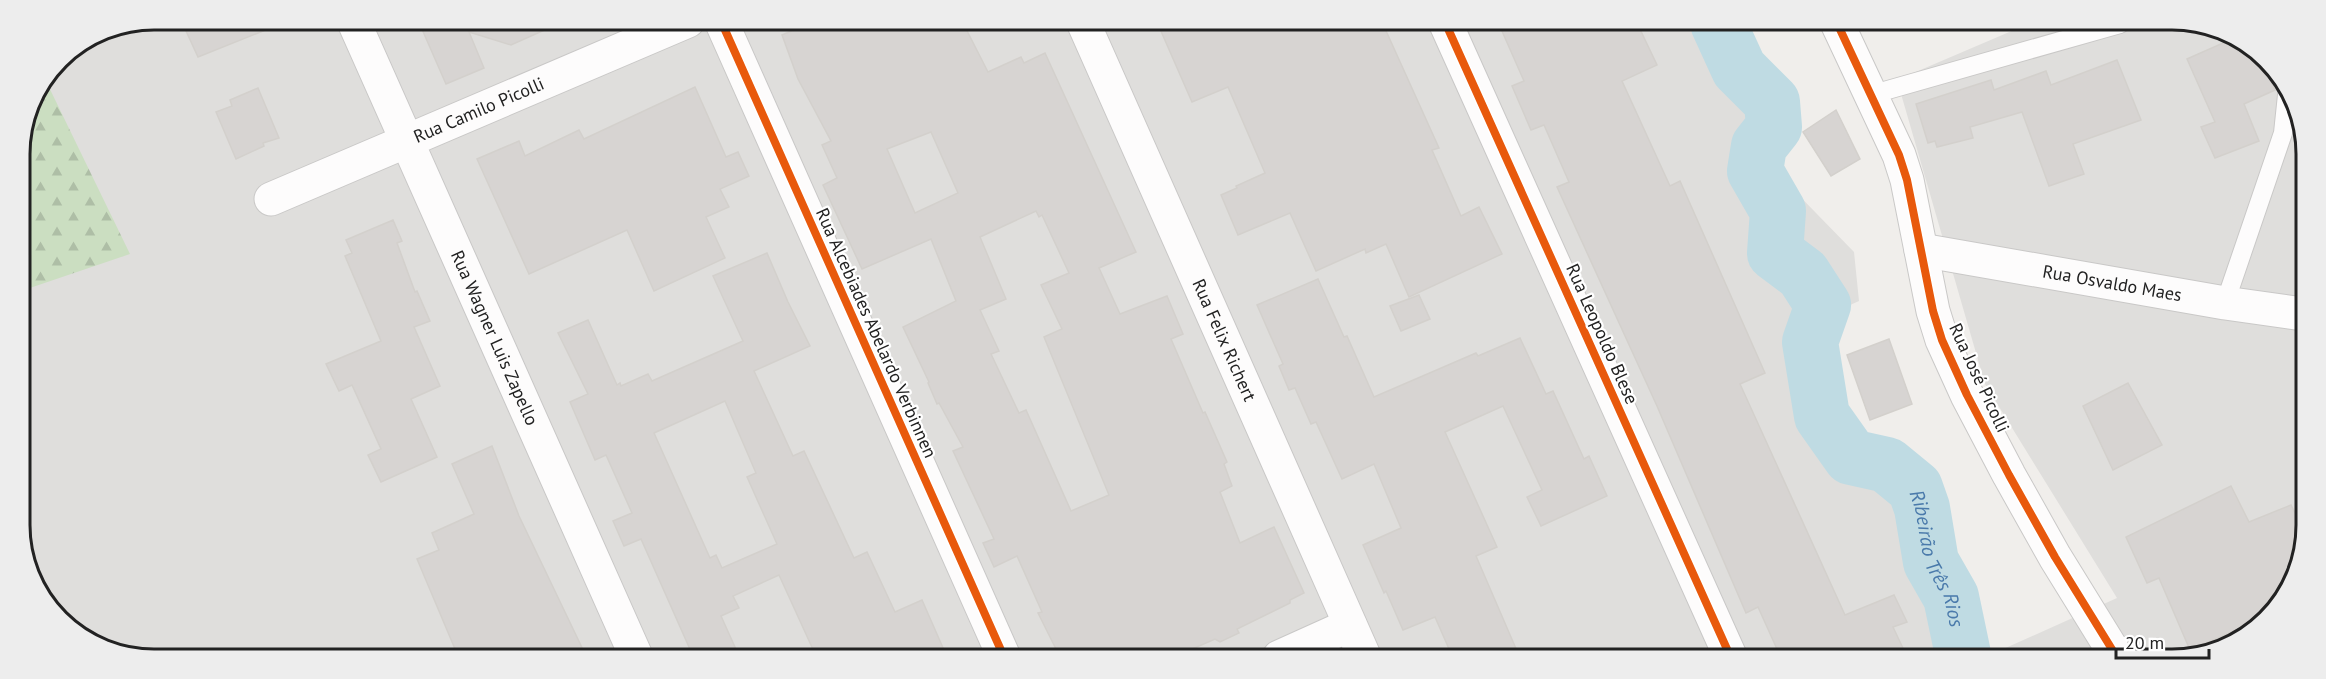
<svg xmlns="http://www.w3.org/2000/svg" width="2326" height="679" viewBox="0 0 2326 679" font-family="'PT Sans',sans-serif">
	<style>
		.residential { fill: #dfdedc }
		.forest { fill: url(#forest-firs) }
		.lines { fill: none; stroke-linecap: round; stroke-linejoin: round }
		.river { stroke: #bfdbe3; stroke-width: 56 }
		.building { fill: #d7d4d2; stroke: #d3d0cc; stroke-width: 1.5; fill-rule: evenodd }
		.service-casing { stroke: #c9c8c7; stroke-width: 20 }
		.minor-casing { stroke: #c9c8c7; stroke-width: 35 }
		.tertiary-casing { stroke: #c9c8c7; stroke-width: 35 }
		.service { stroke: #fdfcfc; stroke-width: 18 }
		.minor { stroke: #fdfcfc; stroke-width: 33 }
		.tertiary { stroke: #fdfcfc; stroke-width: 33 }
		.cycleway-casing { stroke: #fff; stroke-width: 11 }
		.cycleway { stroke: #e8590c; stroke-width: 8 }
		.labels { text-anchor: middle; stroke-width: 4.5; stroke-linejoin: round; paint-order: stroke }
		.street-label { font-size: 18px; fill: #222; stroke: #fff }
		.water-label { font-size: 20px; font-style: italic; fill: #4a7aab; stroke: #fff }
		.rim { fill: none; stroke: #222; stroke-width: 3 }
	</style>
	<defs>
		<pattern id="forest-firs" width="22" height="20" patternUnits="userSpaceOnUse" patternTransform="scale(1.5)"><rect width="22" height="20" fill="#cbdec1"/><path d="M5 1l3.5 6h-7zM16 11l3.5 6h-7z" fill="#aebea6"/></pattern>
	</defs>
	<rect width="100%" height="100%" fill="#f0eeeb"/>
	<polygon class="residential" points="154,20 1707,23 1736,95 1777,173 1854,252 1859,301 1850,305 1828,329 1822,416 1859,434 1896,493 1981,659 2117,598 1985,384 1897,80 2028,24 2207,24 2267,59 2304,128 2302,560 2254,632 2181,659 119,655 59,620 22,551 20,145 30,102 59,59 103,30"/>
	<polygon class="forest" points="45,79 130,254 21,291 20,145 30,102"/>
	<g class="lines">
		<path class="river" id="s1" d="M1718,23L1739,69L1772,102L1774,127L1759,146L1755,171L1778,211L1775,253L1803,274L1823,305L1810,342L1822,416L1851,457L1887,465L1915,488L1922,508L1931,562L1951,597L1964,659"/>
	</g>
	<g class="building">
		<polygon points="181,20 287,20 288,21 198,57"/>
		<polygon points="418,20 567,20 511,45 469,32 484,68 446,84"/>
		<path d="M815,21H962L988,72L1021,57L1024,63L1045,53L1136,252L1099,268L1120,314L1167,296L1183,334L1171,339L1203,413L1205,412L1227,462L1224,464L1232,486L1220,492L1240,543L1274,527L1304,593L1290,600V603L1237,629L1239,633L1220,642L1215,639L1174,657H1060L1038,613L1042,612L1017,556L994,567L983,543L994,539L953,451L963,447L939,403L937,404L928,383L929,382L903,327L956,301L931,239L862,269L823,185L837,178L822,145L831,141L798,79L782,35ZM931,132L958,193L915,213L887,149ZM1036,211L1039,217L1042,215L1069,273L1041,285L1062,329L1044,337L1109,495L1071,511L1026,410L1019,413L991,354L999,351L980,310L1006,299L980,237Z"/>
		<polygon points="1157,22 1382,22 1439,148 1432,150 1461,216 1479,207 1502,254 1409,297 1386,244 1366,253 1365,249 1316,271 1290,213 1238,235 1221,195 1237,188 1236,186 1265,173 1228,87 1192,102"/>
		<polygon points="1498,22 1637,23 1657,65 1622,81 1670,186 1680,181 1765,373 1740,384 1845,615 1894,595 1907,622 1893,627 1908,659 1781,658 1758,607 1746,613 1657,406 1557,187 1569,182 1544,125 1531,130 1512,86 1524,81"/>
		<polygon points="2232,39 2260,55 2275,90 2244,104 2259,141 2215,158 2201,127 2215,122 2187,59"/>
		<polygon points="2117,60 2141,120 2073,144 2084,174 2049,186 2022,112 1970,127 1973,138 1937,147 1935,141 1928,143 1916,104 1991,80 1994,90 2046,71 2051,85"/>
		<polygon points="695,87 726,157 738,152 749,176 720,189 729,207 706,217 725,258 654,291 627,230 529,274 477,159 519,141 525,156 579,130 584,139"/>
		<polygon points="258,88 279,138 263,143 264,146 236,159 216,112 232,106 230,100"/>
		<polygon points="1836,110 1860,159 1831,176 1803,132"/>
		<polygon points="393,220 402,241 397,243 415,292 417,291 430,321 414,327 440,386 411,399 437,457 381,482 368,455 381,449 352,385 339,391 326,364 381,341 345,256 352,253 346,240"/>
		<path d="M767,253L788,302L810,346L754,371L793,456L804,451L854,558L867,552L895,612L922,600L947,657L816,656L779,575L733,596L739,608L721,616L739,656H693L641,539L624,546L613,521L632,513L606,455L595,460L570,402L588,394L558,333L588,320L617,385L620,383L621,386L648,374L652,381L743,341L713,276ZM725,401L756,473L747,477L777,544L722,568L716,555L710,558L654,433Z"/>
		<polygon points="1318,279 1344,337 1347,336 1374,397 1476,353 1478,356 1520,338 1546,394 1553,391 1584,459 1589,456 1607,496 1541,526 1527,497 1542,490 1503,406 1445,432 1497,547 1476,556 1520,658 1453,658 1435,617 1403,630 1386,591 1384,593 1363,545 1401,528 1374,464 1342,479 1316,422 1311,424 1295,388 1289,390 1279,366 1283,364 1257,305"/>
		<polygon points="1419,295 1430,319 1401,331 1390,306"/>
		<polygon points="1889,339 1912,404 1870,420 1847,355"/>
		<polygon points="2128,383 2162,445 2113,470 2083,406"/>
		<polygon points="492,446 519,516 586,656 458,656 417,559 439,550 432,533 474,514 452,464"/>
		<polygon points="2231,486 2249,522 2291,505 2302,527 2302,560 2262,619 2190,650 2159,578 2147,583 2126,537"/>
	</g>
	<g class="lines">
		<g class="service-casing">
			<g id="service">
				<polyline points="1870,95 2120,24"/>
				<polyline points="2225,303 2283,133 2287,95"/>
			</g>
		</g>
		<g class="minor-casing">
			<g id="minor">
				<path id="s2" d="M353,20L636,656"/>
				<polyline points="721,21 1004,657"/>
				<path id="s3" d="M1083,22L1365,658"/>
				<polyline points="1445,22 1731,658"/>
				<path id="s4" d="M271,199L688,21"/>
				<path id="s5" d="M1921,250L2225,303L2303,314"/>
				<polyline points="1279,657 1350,625"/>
			</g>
		</g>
		<g class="tertiary-casing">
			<polyline id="tertiary" points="1837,23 1899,155 1907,180 1933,311 1942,340 1967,395 2009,475 2055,557 2118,659"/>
		</g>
		<use href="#service" class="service"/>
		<use href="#minor" class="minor"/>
		<use href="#tertiary" class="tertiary"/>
		<g class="cycleway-casing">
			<g id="cycleway">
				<polyline points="721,21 1004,657"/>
				<polyline points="1445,22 1731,658"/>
				<polyline points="1837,23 1899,155 1907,180 1933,311 1942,340 1967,395 2009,475 2055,557 2118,659"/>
			</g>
		</g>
		<use href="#cycleway" class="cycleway"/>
	</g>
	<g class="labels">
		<g class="street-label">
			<text dy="6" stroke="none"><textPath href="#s4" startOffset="226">Rua Camilo Picolli</textPath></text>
			<text dy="6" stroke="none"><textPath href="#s5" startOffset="194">Rua Osvaldo Maes</textPath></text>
			<text transform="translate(876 333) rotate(66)" y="6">Rua Alcebiades Abelardo Verbinnen</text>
			<text transform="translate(1602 334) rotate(66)" y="6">Rua Leopoldo Blese</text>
			<text dy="6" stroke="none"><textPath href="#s2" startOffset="348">Rua Wagner Luis Zapello</textPath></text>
			<text dy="6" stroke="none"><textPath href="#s3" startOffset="348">Rua Felix Richert</textPath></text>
			<text transform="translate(1979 378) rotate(65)" y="6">Rua José Picolli</text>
		</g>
		<g class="water-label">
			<text dy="7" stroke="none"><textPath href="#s1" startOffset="644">Ribeirão Três Rios</textPath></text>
		</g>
	</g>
	<path d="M0 0H2326V679H0ZM154 30H2172A124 124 0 0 1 2296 154V525A124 124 0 0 1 2172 649H154A124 124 0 0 1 30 525V154A124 124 0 0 1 154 30Z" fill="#ededed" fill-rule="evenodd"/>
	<path class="rim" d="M154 30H2172A124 124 0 0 1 2296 154V525A124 124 0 0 1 2172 649H154A124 124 0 0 1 30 525V154A124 124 0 0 1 154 30Z"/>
	<path d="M2116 649v9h93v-9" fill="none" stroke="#222222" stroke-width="3"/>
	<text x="2125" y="649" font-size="18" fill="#222222" stroke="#ffffff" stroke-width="4.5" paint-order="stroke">20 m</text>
</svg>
